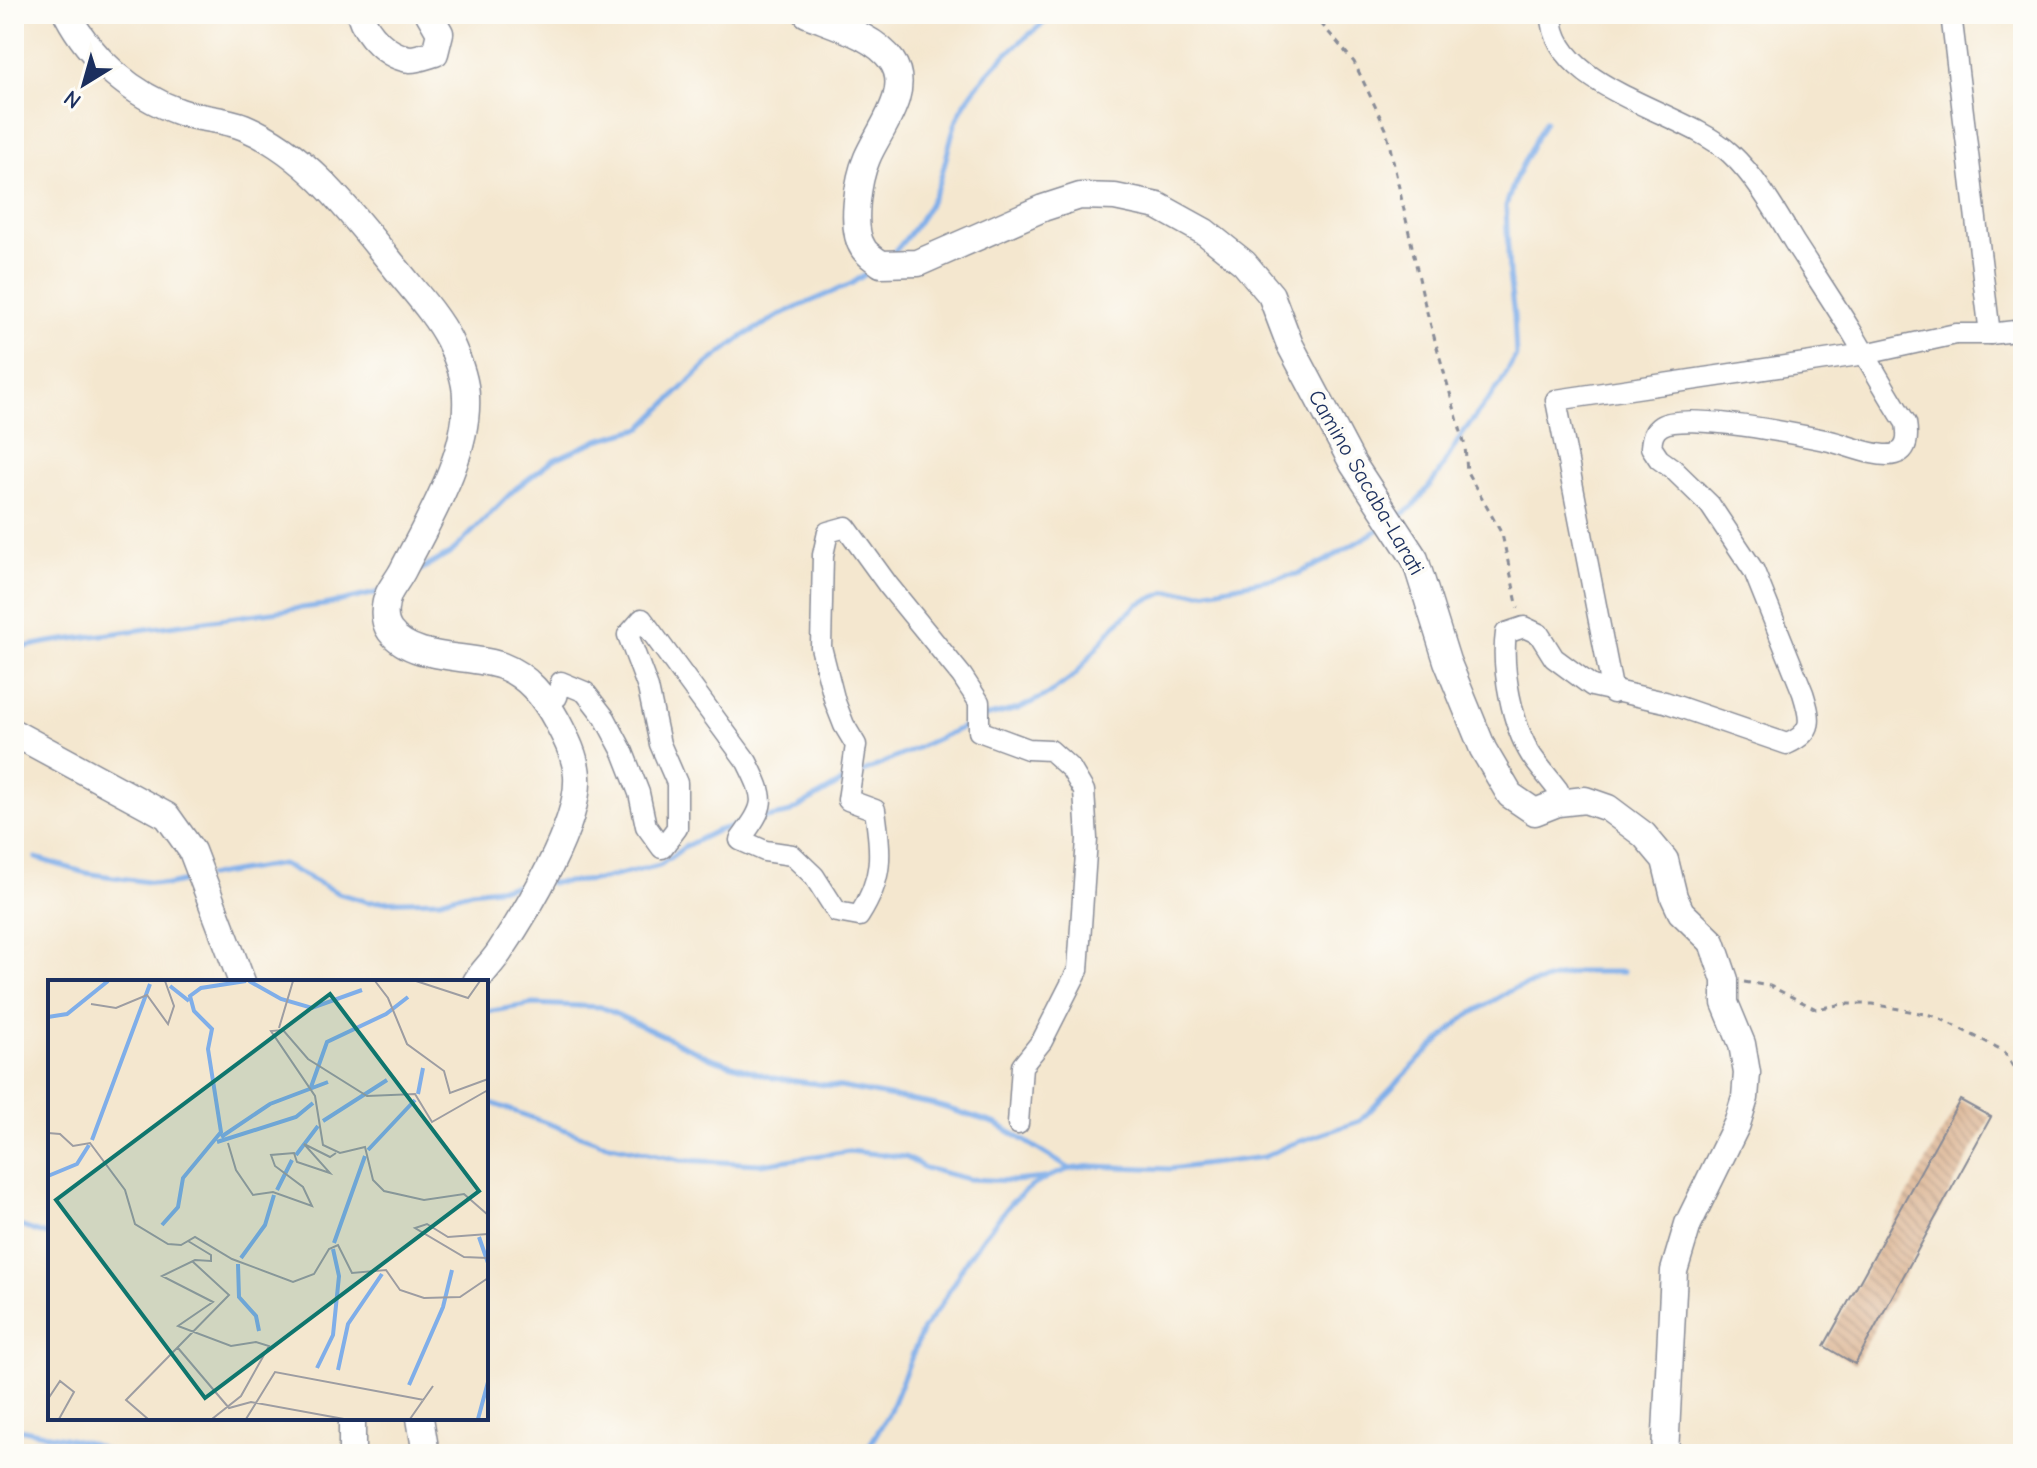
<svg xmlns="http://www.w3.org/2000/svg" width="2037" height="1468" viewBox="0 0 2037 1468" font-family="'Comic Neue',sans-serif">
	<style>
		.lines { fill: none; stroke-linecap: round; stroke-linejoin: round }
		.stream { stroke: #7faee9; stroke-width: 5 }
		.building { fill: url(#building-back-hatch) }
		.minor-casing { stroke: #888b96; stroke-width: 23 }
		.tertiary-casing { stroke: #888b96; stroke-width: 29 }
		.path { stroke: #888b96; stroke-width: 3; stroke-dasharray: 6 6; stroke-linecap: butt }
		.minor { stroke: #fff; stroke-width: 20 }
		.tertiary { stroke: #fff; stroke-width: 26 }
		.labels { text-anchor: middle; stroke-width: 8; stroke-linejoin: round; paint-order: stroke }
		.street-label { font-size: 22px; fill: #1b2f5e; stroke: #fdfcf7 }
		.inset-river { fill: none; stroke: #7faee9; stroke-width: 4 }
		.inset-road { fill: none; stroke: #9d9da2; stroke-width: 2 }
		.view { fill: #0f766e; fill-opacity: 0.15; stroke: #0f766e; stroke-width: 4 }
		.inset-edge { fill: none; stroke: #1b2f5e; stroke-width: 4 }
	</style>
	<defs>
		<pattern id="building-back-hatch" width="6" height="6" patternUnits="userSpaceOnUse" patternTransform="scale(2)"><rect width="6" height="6" fill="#ddb898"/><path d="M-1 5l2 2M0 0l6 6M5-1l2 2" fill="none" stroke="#bd9e85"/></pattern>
	</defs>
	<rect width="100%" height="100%" fill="#fdfcf7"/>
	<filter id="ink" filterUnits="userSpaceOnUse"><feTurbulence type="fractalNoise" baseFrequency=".0125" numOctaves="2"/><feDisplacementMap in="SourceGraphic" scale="16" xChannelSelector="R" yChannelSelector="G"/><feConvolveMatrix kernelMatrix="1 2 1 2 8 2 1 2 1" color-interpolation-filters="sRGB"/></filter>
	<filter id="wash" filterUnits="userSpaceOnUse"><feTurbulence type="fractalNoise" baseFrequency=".006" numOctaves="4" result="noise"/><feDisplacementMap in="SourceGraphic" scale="32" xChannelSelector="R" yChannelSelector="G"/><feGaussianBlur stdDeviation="1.8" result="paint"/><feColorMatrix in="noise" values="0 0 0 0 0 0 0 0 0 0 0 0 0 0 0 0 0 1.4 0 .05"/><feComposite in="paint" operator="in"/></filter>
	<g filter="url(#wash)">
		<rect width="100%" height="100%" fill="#f4e7cf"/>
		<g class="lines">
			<g class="stream">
				<polyline points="620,22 638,14"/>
				<path d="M892,255C910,234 926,214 937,188C949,159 949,127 967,100C989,66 1024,37 1056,14"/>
				<polyline points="1398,517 1414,506 1437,476 1462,434 1501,383 1516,356 1514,316 1509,275 1506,206 1516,177 1545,121"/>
				<polyline points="413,574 451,553 515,489 553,460 598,440 642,428 707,364 745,335 784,313 851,284 875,268"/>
				<polyline points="14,649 49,642 324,605 380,592"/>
				<polyline points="984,717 1018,709 1049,694 1075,675 1115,625 1138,604 1167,592 1203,592 1297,574 1325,561 1383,527"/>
				<polyline points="857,775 972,723"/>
				<polyline points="760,819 787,814 844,781"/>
				<polyline points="36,858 86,873 168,885 195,879"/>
				<polyline points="208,876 282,864 338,893 368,902 440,900 471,891 532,884"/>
				<polyline points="550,883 598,880 660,865 686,846 716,831 743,823"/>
				<polyline points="486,1012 533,1004 601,1007 711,1058 773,1078 840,1087 936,1105 997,1124 1070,1169"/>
				<polyline points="486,1101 602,1143 681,1160 761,1164 849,1151 905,1157 925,1168 968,1179 1013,1181 1045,1178"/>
				<polyline points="14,1224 50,1236"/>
				<polyline points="14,1428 88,1443 115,1454"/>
				<polyline points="864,1454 888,1415 923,1329 941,1305 967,1259 981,1240 1011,1203 1029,1188 1048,1177 1070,1169 1091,1166 1170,1169 1264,1157 1289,1145 1360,1121 1421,1058 1464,1018 1513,989 1577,972 1623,972"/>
			</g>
		</g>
		<g id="blocks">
			<polygon class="building" points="1960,1100 1991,1117 1855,1364 1824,1346"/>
		</g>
	</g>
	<g filter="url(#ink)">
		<use href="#blocks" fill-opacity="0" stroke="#888b96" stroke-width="2"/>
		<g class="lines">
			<g class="minor-casing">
				<g id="minor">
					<path d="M1552,14C1551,89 1684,110 1730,153C1756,177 1776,212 1794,242C1814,273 1834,303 1853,334C1871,364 1887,394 1906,423C1908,435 1909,450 1895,454C1879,459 1847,445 1830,441C1801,435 1683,411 1661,426C1653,431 1652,438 1651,447L1659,459L1673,469L1710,505L1754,571L1803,693C1811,719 1815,732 1787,744L1665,702L1592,686L1554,658L1539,634L1524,627L1506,633C1501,668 1512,725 1531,755C1539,767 1549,778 1558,790V803"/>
					<polyline points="1951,14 1990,334"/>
					<polyline points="1613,693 1556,400 1865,354 1956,334 1990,334 2023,330"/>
					<path d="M541,695L557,697L561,682L585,692L605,718L623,752L639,793L646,826L662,848L677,828V783L660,744L648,688L628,635L642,619L747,762C767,802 766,804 740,840L765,851L792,855L814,876L837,912L859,916C884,877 881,855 875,810L848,800L856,745L844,725L835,702L821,647L823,555L828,532L846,527L888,585L962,676L979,702V731L1028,749L1050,750L1071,769L1084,791L1087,839L1078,970L1042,1041L1022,1066L1018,1124"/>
				</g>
			</g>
			<g class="tertiary-casing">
				<g id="tertiary">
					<path d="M67,14C90,58 132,95 180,112C200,119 224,119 244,127C310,155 354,217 398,271C415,292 437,316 449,340C457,357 466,378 466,397C469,454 428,521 403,570C399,578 393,585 389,593C384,604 382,620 390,631C413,662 470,654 502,666C528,676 544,697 557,721C566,738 576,757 577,776C580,824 527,911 500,951C493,962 483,971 476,982"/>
					<path d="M360,14C366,34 388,57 410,59C418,59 428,55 435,53L440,33L429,14"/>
					<path d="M807,14C834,25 875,36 892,61C913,91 878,131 867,158C858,179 850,228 863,248C866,254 875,259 881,264L918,263L1043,208L1080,196L1115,197L1158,206L1205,232L1244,263L1271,295L1290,345L1353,464L1415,559L1447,661L1483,749L1510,795L1535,812L1558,803L1585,800L1608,808L1644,835L1665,860L1674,897L1681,912L1712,942L1725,980V1003L1742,1044L1747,1073L1745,1098L1737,1124L1688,1224L1674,1271L1665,1454"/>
					<polyline points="14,733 167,816 192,851 242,982"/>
					<polyline points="420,1418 426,1454"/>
					<polyline points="352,1454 352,1418"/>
				</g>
			</g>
			<g class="path">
				<polyline points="1313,14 1354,62 1386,129 1425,305 1465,446 1467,472 1502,534 1518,608"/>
				<polyline points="1744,982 1770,986 1816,1009 1843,1004 1873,1004 1935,1016 2004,1051 2023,1084"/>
			</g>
			<use href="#minor" class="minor"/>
			<use href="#tertiary" class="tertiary"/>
		</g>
	</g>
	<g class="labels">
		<g class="street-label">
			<text transform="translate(1367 482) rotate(60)" y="8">Camino Sacaba-Larati</text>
		</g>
	</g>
	<g transform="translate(48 980)">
		<rect width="440" height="440" fill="#f4e7cf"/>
		<path class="inset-river" d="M201,1L233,19L264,28L314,10M122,6L141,21M0,37L19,34L60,1M263,107L279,62L338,34L360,17M370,114L375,88M275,141L339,100M173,157L222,124L280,102M44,160L102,4M169,162L248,137L265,123M320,170L367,120M248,175L270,146M0,196L29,184L41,165M229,210L244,180M114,245L130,227L135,198L173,152L160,69L164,49L146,31L142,16L153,8L198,1M431,257L440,283M286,263L317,176M193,278L217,245L226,215M190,284L191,317L208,336L211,351M269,388L285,355L291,296L285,269M290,390L300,344L334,294M361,405L395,327L404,290M430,439L440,402"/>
		<path class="inset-road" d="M327,1L340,18L359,64L396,91L402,113L440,99M368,1L420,18L432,1M43,24L68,28L99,15L120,44L126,26L117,1M231,48L245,1M440,110L384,142L367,114L319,116L260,79L235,50L223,51L267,116L275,165L292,173L317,167L325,200L336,211L376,220L416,214L440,235M0,153L12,154L25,166L42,163L77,210L87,244L120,264L133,265L147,257L184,279L245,302L266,294L281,269L290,265L304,293L338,290L352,310L376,318L412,317L440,298M180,163L188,190L205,215L225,212L264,226L255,207L227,186L223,175L246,173L249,182L282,193L256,164L282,177L288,173M440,254L400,257L379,244L367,248L416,277L440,278M140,261L163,275V281L147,280L114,296L165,322L130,346L183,366L208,362L221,366L193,416L164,439M130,368L181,428L203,422L296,439M0,419L12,401L26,412L11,439M100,439L78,420L181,315L144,281M198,439L227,392L376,420M362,439L385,406"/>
		<path class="view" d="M282,14L431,211L157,418L8,220Z"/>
		<rect width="440" height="440" class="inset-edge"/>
	</g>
	<rect width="2037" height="1468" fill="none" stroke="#fdfcf7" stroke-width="48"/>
	<g transform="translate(84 84) rotate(217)" stroke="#fdfcf7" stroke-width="6" paint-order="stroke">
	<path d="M0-6L14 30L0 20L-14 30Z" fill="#1b2f5e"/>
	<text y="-12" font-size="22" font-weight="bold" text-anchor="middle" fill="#1b2f5e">N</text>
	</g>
</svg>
